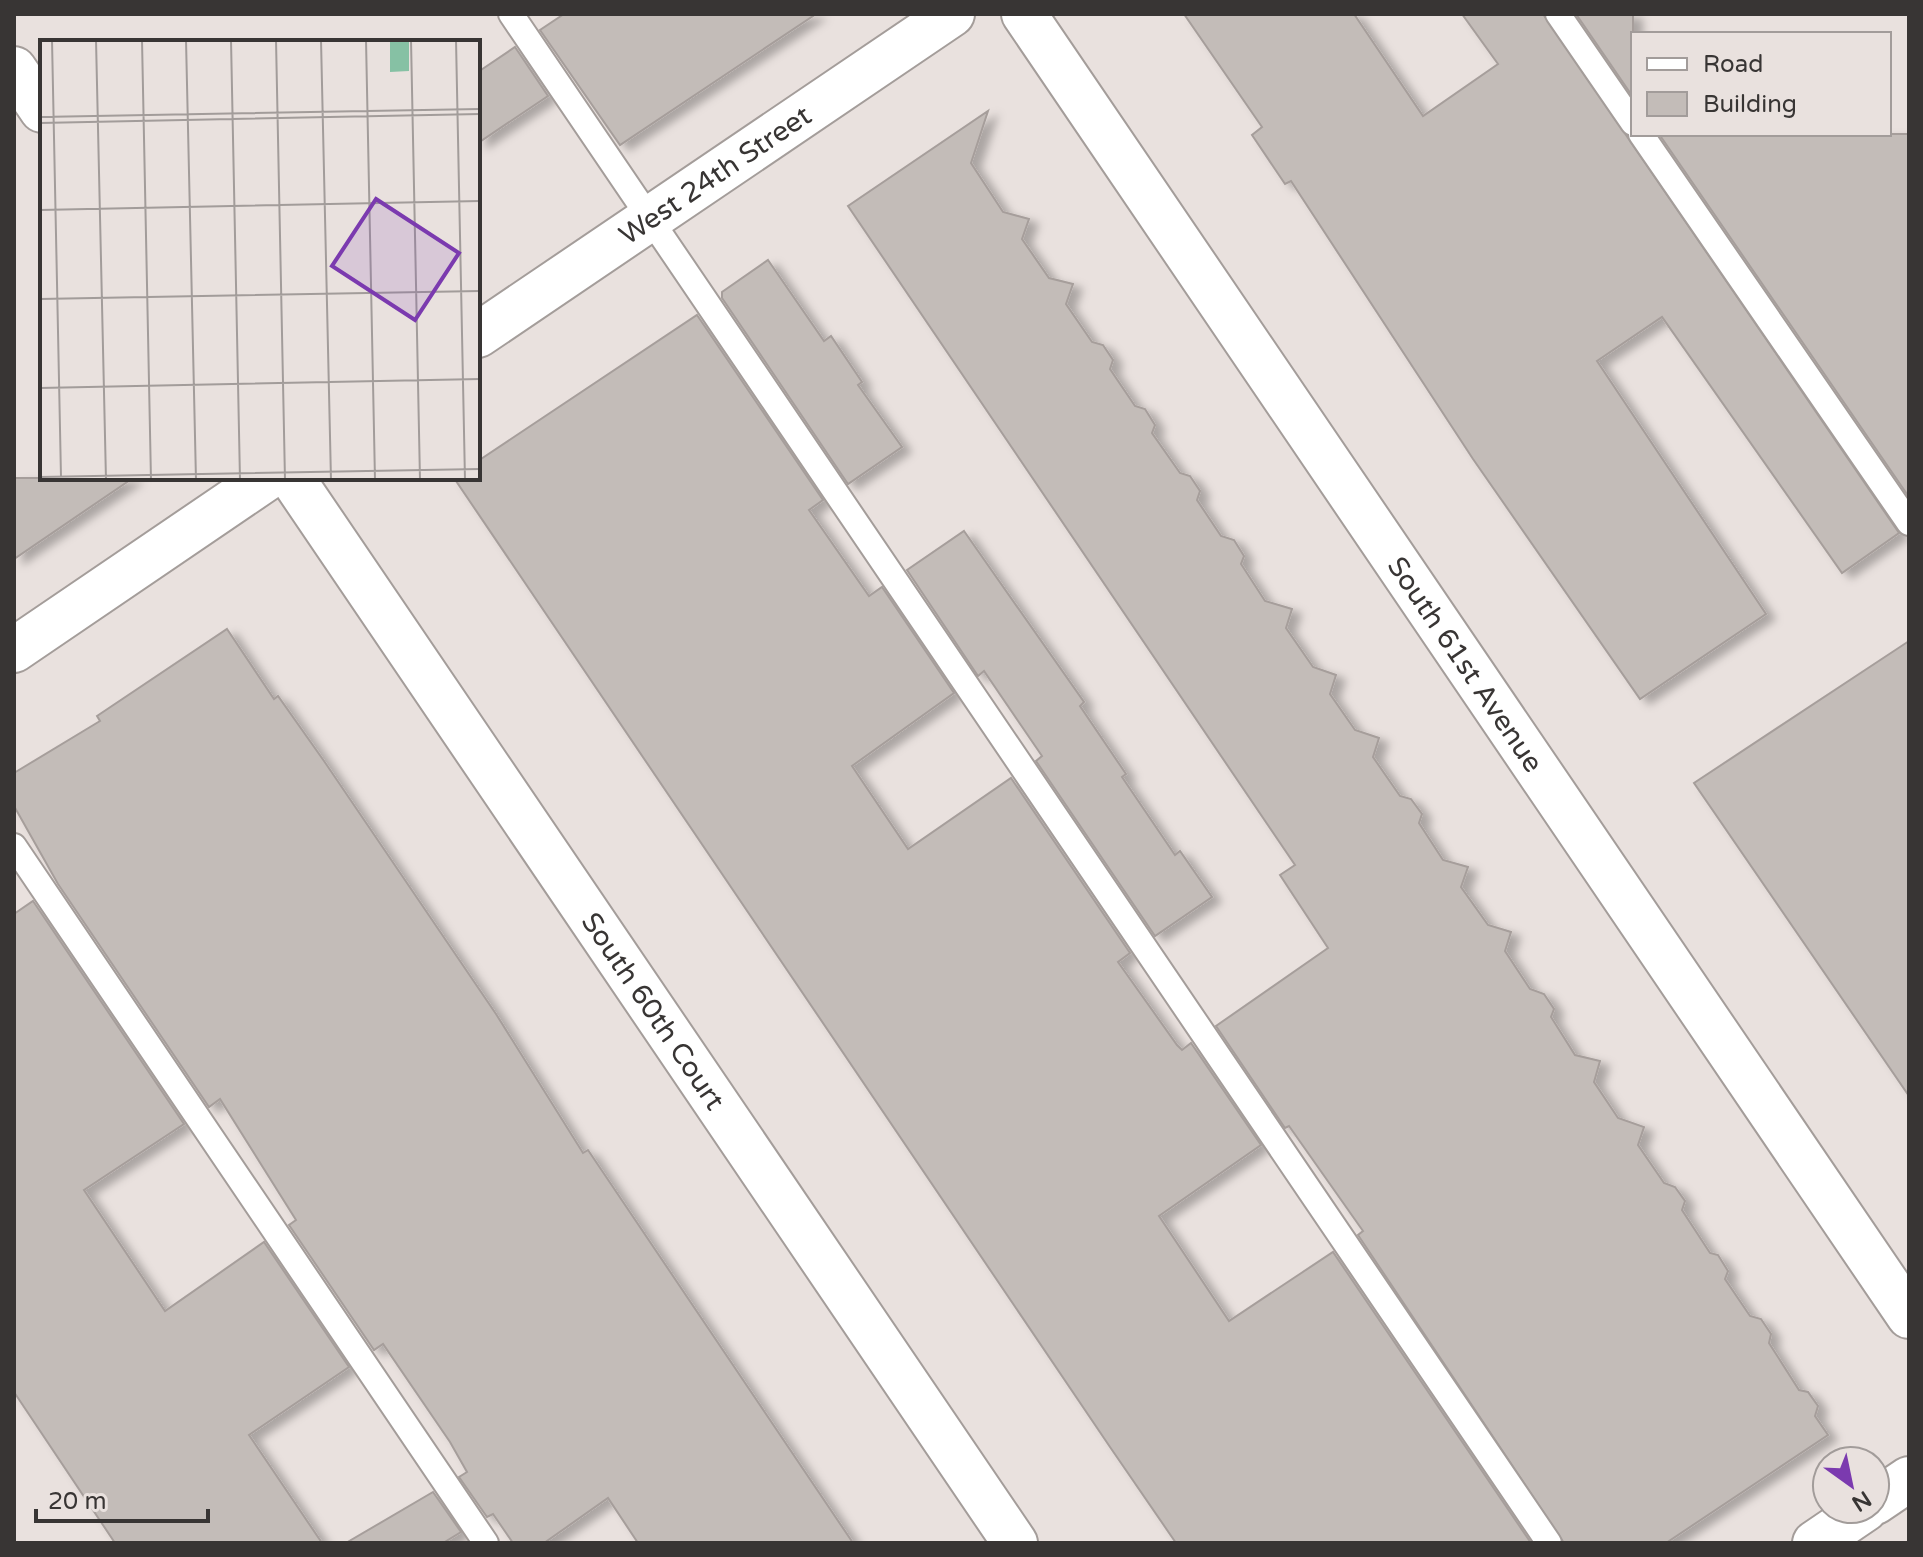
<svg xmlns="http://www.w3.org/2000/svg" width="1923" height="1557" viewBox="0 0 1923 1557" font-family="'Varela Round',sans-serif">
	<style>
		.building { fill: #c3bcb8; stroke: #a69e9b; stroke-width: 2; filter: url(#shadow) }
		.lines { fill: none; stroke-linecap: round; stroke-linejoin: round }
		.lane-casing { stroke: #a49d9a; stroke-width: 28 }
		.street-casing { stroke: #a49d9a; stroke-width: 48 }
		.lane { stroke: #fff; stroke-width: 24 }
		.street { stroke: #fff; stroke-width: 44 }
		.labels { text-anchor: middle; stroke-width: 6; stroke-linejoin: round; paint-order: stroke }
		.street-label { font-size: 28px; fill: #383534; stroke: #e9e1de }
		.inset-road { fill: none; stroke: #a29c9a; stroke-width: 2 }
		.view { fill: #7b3aaf; fill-opacity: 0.15; stroke: #7b3aaf; stroke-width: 4 }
		.inset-edge { fill: none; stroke: #383534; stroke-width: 4 }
	</style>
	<defs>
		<filter id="shadow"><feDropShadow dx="9" dy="5" stdDeviation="4" flood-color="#0004"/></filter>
	</defs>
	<rect width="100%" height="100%" fill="#e9e1de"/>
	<g class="building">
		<polygon points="564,14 816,14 620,145 540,30"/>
		<polygon points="1184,14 1354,14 1423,116 1498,64 1462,14 1543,14 1899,533 1842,573 1662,317 1597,361 1766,614 1640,699 1473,459 1291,181 1285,184 1252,135 1262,127"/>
		<polygon points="1576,14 1633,14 1633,97"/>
		<polygon points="515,47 548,96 478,143 478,72"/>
		<polygon points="988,111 971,163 1003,212 1029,219 1022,239 1049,278 1073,284 1066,304 1092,342 1103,345 1113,360 1110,369 1135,406 1145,409 1155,425 1152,433 1180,473 1190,476 1200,491 1197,500 1221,536 1234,540 1244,556 1241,564 1265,601 1292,609 1286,628 1313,667 1336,675 1330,694 1355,730 1379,738 1373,757 1400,796 1411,799 1422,814 1419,823 1443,860 1468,867 1461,887 1488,925 1511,932 1505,951 1530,989 1544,994 1554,1009 1551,1017 1575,1055 1600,1061 1594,1082 1618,1118 1644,1127 1638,1145 1664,1183 1675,1187 1685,1201 1682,1210 1710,1253 1718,1255 1728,1271 1725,1279 1750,1316 1761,1319 1771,1334 1769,1343 1799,1390 1808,1392 1818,1406 1815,1416 1828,1435 1666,1543 1564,1543 1358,1235 1363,1231 1289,1126 1285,1128 1216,1026 1328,948 1280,875 1295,865 848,206"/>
		<polygon points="1659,134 1909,134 1909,497"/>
		<polygon points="768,260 824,341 831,336 862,382 858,385 902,447 848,484 722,298 722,292"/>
		<polygon points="697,315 823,500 809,510 869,596 882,587 954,693 852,766 908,849 1011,778 1130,953 1118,962 1177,1045 1182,1050 1191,1043 1261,1145 1159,1216 1229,1321 1333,1252 1531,1543 1176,1543 1110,1447 454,478 478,478 478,461"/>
		<polygon points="14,478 133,478 14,559"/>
		<polygon points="964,531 1084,702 1080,706 1126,774 1122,777 1175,855 1180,851 1212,897 1155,936 1036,761 1042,756 984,671 978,676 907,570"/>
		<polygon points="227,629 274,699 278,696 324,761 496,1014 583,1153 588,1150 853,1543 638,1543 608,1498 544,1543 513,1543 493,1514 487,1517 459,1477 467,1472 450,1442 383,1344 374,1350 289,1225 296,1220 220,1099 209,1107 58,884 14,806 14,773 100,721 97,716"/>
		<polygon points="1909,641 1909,1096 1694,783"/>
		<polygon points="33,901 184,1124 84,1190 165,1311 264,1242 349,1367 249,1435 322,1543 115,1543 14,1392 14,914"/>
		<polygon points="433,1492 461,1532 443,1543 346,1543"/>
	</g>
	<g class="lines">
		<g class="lane-casing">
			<g id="lane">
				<polyline points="511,14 1549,1543"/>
				<polyline points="1558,14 1633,123"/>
				<polyline points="1641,134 1909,523"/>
				<polyline points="14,846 486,1543"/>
			</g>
		</g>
		<g class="street-casing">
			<g id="street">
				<path id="s1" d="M1024,14L1909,1316"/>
				<polyline points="14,69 42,110"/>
				<path id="s2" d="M478,335L952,14"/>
				<path id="s3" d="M292,478L1015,1543"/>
				<polyline points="14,650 267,478"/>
				<polyline points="1875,1502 1909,1479"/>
				<polyline points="1815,1543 1865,1509"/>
			</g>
		</g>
		<use href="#lane" class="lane"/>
		<use href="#street" class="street"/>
	</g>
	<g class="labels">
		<g class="street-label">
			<text dy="10" stroke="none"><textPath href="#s2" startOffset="286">West 24th Street</textPath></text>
			<text dy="10" stroke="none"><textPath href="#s1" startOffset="786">South 61st Avenue</textPath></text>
			<text dy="10" stroke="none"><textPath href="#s3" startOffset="644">South 60th Court</textPath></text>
		</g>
	</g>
	<g transform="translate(40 40)">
		<rect width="440" height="440" fill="#e9e1de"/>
		<path d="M369,0V31L350,32V0Z" fill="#86c1a4"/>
		<path class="inset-road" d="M12,0L21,437M56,0L66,440M102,0L111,440M146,0L156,440M191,0L200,440M236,0L245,440M281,0L291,440M326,0L335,440M371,0L380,440M416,0L425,440M0,77L440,69M0,83L440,74M0,170L440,161M0,259L440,251M0,348L440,339M0,437L440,429"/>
		<path class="view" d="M336,159L419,213L375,280L292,226Z"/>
		<rect width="440" height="440" class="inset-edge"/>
	</g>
	<rect width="1923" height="1557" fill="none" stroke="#383534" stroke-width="32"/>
	<rect x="1631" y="32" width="260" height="104" fill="#e9e1de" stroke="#a29c9a" stroke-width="2"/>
	<rect x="1647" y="58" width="40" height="12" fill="#ffffff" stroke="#a29c9a" stroke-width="2"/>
	<text x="1703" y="72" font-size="24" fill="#383534">Road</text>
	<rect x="1647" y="92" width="40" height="24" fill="#c3bcb8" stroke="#a29c9a" stroke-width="2"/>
	<text x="1703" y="112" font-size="24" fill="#383534">Building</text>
	<g transform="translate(1851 1485) rotate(147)"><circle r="38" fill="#e9e1de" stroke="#a29c9a" stroke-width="2"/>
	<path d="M0-6L14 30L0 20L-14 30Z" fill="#7b3aaf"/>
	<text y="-12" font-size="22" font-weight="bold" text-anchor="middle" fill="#383534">N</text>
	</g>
	<path d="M36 1509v12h172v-12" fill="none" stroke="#383534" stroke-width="4"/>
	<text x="48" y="1509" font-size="24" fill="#383534" stroke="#e9e1de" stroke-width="6" paint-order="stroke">20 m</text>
</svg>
